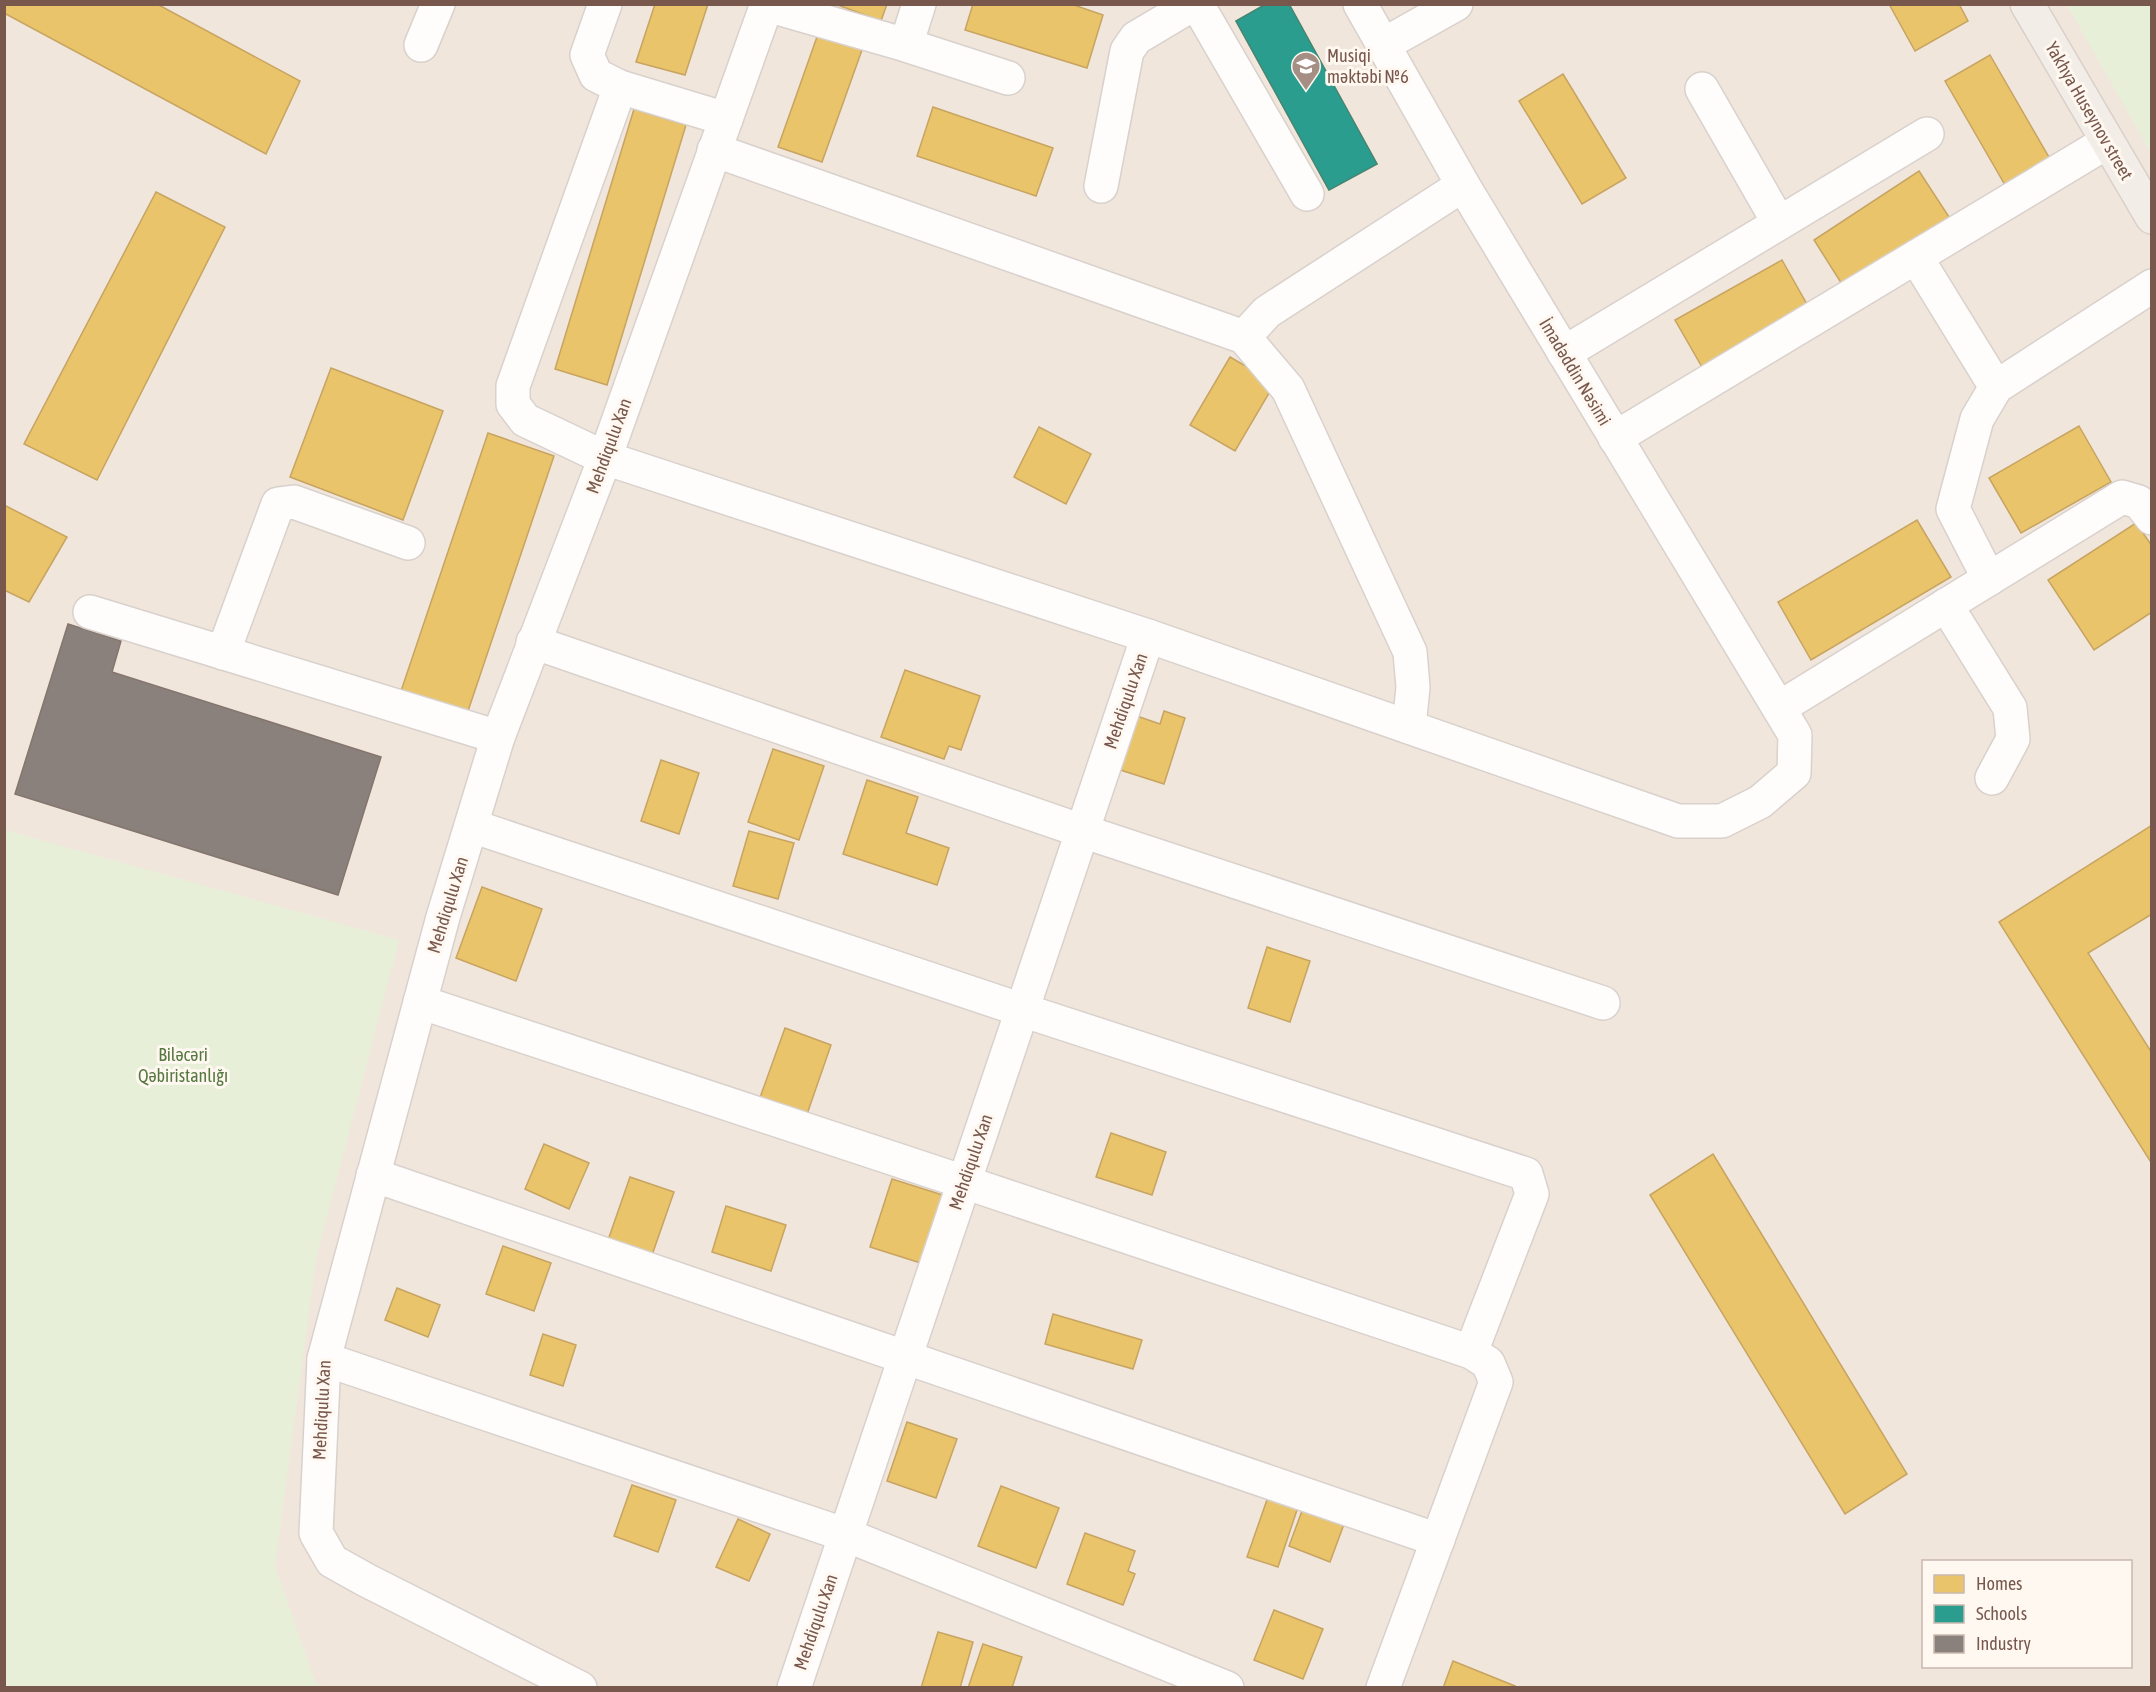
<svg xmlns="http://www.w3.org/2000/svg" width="2156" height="1692" viewBox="0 0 2156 1692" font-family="'Asap Condensed',sans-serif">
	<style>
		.residential { fill: #f1e6dc; fill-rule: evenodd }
		.green { fill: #e7efd9 }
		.homes { fill: #e9c46a; stroke: #c7a461; stroke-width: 1.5 }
		.schools { fill: #2a9d8f; stroke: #41887b; stroke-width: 1.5 }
		.industry { fill: #8a817c; stroke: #85756e; stroke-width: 1.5 }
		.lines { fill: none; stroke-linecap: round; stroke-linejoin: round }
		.minor-casing { stroke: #d8d1cc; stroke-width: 36 }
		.major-casing { stroke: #dad0cb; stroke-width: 36 }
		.minor { stroke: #fefdfc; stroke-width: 33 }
		.major { stroke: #f3ede7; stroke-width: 33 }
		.labels { text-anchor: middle; stroke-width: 6; stroke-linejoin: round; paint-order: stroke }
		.poi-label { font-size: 18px; fill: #78584d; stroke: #fff8f1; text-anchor: start }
		.street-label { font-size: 18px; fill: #78584d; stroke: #fff8f1 }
		.park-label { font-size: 18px; fill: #567841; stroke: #fff8f1 }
	</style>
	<rect width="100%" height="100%" fill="#f9f4ee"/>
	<path class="residential" d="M5,5H2151V1687L5,1688ZM1924,1562H2130V1666H1924Z"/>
	<g class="green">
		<polygon points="2067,5 2151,5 2151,153"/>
		<polygon points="5,830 399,940 316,1259 275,1566 315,1682 323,1687 5,1687"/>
	</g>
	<g class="homes">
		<polygon points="4,4 157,4 300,81 266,154 4,13"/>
		<polygon points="655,4 708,4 685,75 636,62"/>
		<polygon points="835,4 887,4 881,21"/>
		<polygon points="973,4 1071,4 1103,15 1087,68 965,30"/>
		<polygon points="1266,4 1289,4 1377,164 1329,190 1236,21"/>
		<polygon points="1889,4 1959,4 1968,21 1915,51"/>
		<polygon points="818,34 862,50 822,162 778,147"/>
		<polygon points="1990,55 2050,159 2005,185 1945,81"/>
		<polygon points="1563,74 1626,178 1582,204 1519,101"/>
		<polygon points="933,107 1053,148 1036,196 917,156"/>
		<polygon points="634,109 686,125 607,385 555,369"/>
		<polygon points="1919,171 1951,220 1845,289 1814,240"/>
		<polygon points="156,192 225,227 97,480 24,444"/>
		<polygon points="1782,260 1812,313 1706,374 1675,320"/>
		<polygon points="1230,357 1275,383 1235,451 1190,425"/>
		<polygon points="331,368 443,411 403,520 290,477"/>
		<polygon points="2079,426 2111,482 2021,533 1989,478"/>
		<polygon points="1039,427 1091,454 1066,504 1014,477"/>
		<polygon points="488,433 554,456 466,717 400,694"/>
		<polygon points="4,505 67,537 29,602 4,590"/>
		<polygon points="1917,520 1951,577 1811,660 1778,602"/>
		<polygon points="2136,523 2152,546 2152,612 2094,650 2048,580"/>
		<polygon points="905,670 980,696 961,750 949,746 944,759 881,737"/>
		<polygon points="1164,711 1185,718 1164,784 1114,768 1131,714 1160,724"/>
		<polygon points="773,749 824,766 799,840 748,822"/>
		<polygon points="661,760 699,773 679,834 641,821"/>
		<polygon points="867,780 918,797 906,833 949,848 937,885 843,854"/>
		<polygon points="2152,825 2152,914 2088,953 2152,1053 2152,1164 1999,922"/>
		<polygon points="749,831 794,843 778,899 733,886"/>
		<polygon points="482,887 542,909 516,981 456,958"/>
		<polygon points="1267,947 1310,961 1290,1022 1248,1008"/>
		<polygon points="785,1028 831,1045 805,1120 758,1103"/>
		<polygon points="1111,1133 1166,1152 1152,1195 1096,1177"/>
		<polygon points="544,1144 589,1163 569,1209 525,1189"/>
		<polygon points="1713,1154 1907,1474 1845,1514 1650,1195"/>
		<polygon points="630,1177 674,1192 651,1258 607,1243"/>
		<polygon points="892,1179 949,1197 927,1265 870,1247"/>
		<polygon points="726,1206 786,1225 771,1271 712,1252"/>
		<polygon points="503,1246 551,1263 534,1311 486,1294"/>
		<polygon points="397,1288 440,1305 428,1337 385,1320"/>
		<polygon points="1053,1314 1142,1340 1133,1369 1045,1344"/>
		<polygon points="543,1334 576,1345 563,1386 530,1375"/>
		<polygon points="907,1422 957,1439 936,1498 887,1481"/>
		<polygon points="632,1485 676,1500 658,1552 614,1536"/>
		<polygon points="1001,1486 1059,1508 1036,1568 978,1546"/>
		<polygon points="1269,1494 1299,1504 1278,1567 1247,1557"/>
		<polygon points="1306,1500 1347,1516 1330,1562 1289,1546"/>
		<polygon points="738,1519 770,1534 749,1581 716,1567"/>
		<polygon points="1085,1533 1135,1551 1128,1571 1135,1574 1123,1605 1067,1584"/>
		<polygon points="1274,1610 1323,1629 1303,1679 1254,1660"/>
		<polygon points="938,1632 973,1642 960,1688 921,1688"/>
		<polygon points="983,1644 1022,1657 1012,1688 968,1688"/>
		<polygon points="1453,1661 1515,1686 1514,1688 1443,1688"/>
	</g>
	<polygon class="schools" points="1266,4 1289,4 1377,164 1329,190 1236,21"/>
	<polygon class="industry" points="68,624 121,641 112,672 381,757 338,895 15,794"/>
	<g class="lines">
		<g class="minor-casing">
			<g id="minor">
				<polyline points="605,4 587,55 596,75 620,87 726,119"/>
				<polyline points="1197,4 1307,194"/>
				<polyline points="767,5 906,45 1008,78"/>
				<polyline points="421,45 438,4"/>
				<polyline points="906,45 919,4"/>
				<polyline points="1383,45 1456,4"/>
				<polyline points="620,87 513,386 513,404 525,420 605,458 1148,636 1678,821 1722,821 1760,802 1794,773 1795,735 1463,185 1360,4"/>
				<polyline points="1702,89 1779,223"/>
				<polyline points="714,150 1244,337 1288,389 1410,652 1413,687 1409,727"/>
				<polyline points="1101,186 1127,51 1136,38 1193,4"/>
				<polyline points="1916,257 1996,387"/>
				<polyline points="1244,337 1267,312 1463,185"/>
				<polyline points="1564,353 1927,134"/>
				<polyline points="1615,438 2107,142"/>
				<polyline points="1989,579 1953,509 1977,419 1996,387 2152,286"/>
				<polyline points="1946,605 2010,708 2013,739 1992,778"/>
				<polyline points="90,612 498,737"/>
				<polyline points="533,642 1082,831 1603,1003"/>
				<polyline points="223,653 278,504 294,502 408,543"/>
				<polyline points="1779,708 2122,497 2139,502 2152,518"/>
				<polyline points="472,826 1022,1010 1526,1174 1532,1194 1471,1352"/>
				<polyline points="420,1002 964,1182 1471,1352 1488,1363 1496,1382 1383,1688"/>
				<polyline points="373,1175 1438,1540"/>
				<polyline points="324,1359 846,1535 1227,1688"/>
				<polyline points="580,1688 366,1580 332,1561 316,1533 324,1359 443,917 498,737 605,458 767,4"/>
				<polyline points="794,1688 1148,636"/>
			</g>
		</g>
		<g class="major-casing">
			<polyline id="major" points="2027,4 2152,217"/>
		</g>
		<use href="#minor" class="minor"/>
		<use href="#major" class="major"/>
	</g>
	<defs>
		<g id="school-pin" transform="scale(1.5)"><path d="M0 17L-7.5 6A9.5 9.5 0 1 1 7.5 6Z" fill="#a58f85" stroke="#fff8f1"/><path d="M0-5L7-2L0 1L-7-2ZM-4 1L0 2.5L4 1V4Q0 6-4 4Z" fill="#fff"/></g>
	</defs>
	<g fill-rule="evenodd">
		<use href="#school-pin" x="1306" y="66"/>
	</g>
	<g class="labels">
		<g class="poi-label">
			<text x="1327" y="62">Musiqi<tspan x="1327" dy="21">məktəbi №6</tspan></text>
		</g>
		<g class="street-label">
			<text transform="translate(2089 111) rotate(60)" y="6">Yakhya Huseynov street</text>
			<text transform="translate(1575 372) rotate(59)" y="6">İmadəddin Nəsimi</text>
			<text transform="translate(609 446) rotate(-70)" y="6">Mehdiqulu Xan</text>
			<text transform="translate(1126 701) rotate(-71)" y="6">Mehdiqulu Xan</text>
			<text transform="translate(448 905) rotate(-73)" y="6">Mehdiqulu Xan</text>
			<text transform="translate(971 1162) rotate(-71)" y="6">Mehdiqulu Xan</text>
			<text transform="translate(322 1410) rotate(-87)" y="6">Mehdiqulu Xan</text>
			<text transform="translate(816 1622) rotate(-71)" y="6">Mehdiqulu Xan</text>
		</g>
		<g class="park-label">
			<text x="183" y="1061">Biləcəri<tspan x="183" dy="21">Qəbiristanlığı</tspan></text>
		</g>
	</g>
	<rect width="2156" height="1692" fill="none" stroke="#78584d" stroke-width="12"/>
	<rect x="1922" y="1560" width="210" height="108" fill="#fff8f1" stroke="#c9b8af" stroke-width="1.5"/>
	<rect x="1934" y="1575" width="30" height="18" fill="#e9c46a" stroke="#c9b8af" stroke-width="1.5"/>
	<text x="1976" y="1590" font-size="18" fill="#78584d">Homes</text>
	<rect x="1934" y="1605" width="30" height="18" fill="#2a9d8f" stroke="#c9b8af" stroke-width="1.5"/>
	<text x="1976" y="1620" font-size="18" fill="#78584d">Schools</text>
	<rect x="1934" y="1635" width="30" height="18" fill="#8a817c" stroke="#c9b8af" stroke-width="1.5"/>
	<text x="1976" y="1650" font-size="18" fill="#78584d">Industry</text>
</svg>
